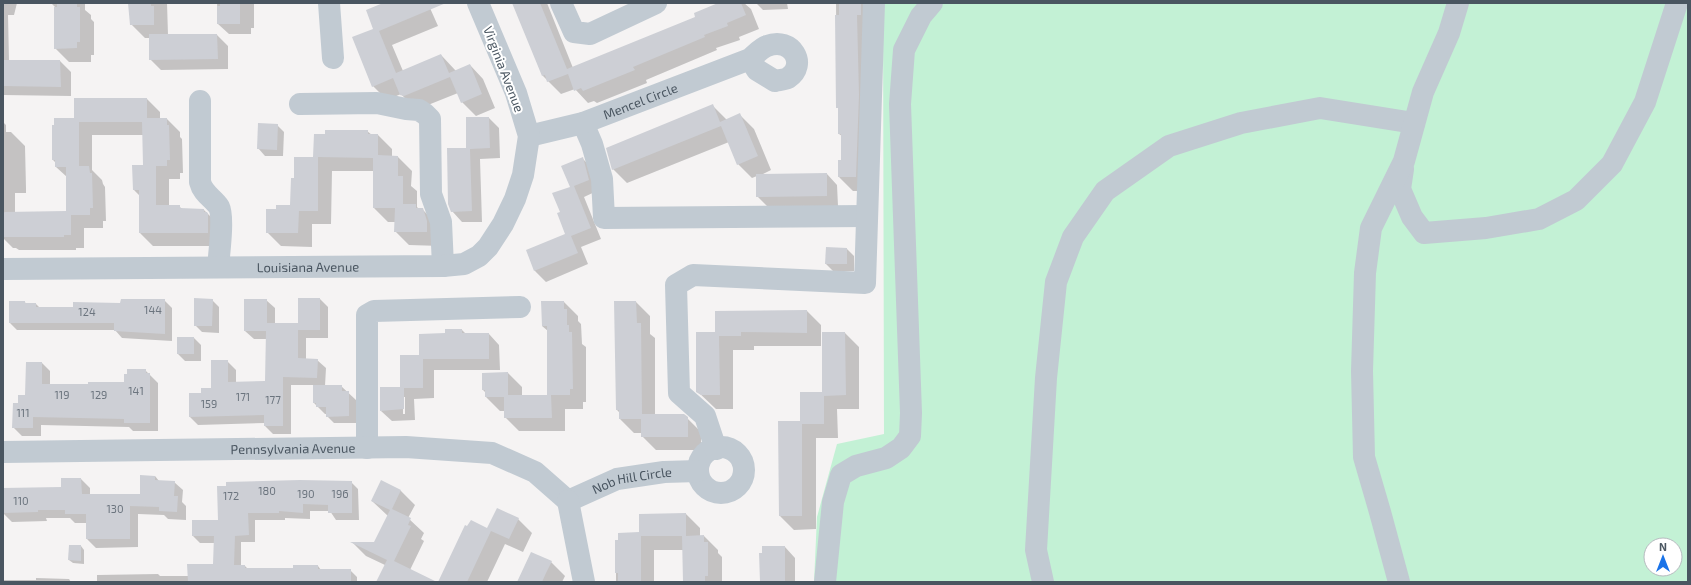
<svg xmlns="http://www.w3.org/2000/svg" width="1691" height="585" viewBox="0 0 1691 585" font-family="'Exo 2',sans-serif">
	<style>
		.green { fill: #c3f1d5; fill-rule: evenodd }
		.shadow { fill: #0003; fill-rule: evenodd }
		.building { fill: #cdcfd5 }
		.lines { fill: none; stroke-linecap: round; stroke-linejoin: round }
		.minor { stroke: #c1cad2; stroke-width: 22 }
		.labels { text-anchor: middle; stroke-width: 4; stroke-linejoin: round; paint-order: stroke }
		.number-label { font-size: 11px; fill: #6b747e }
		.street-label { font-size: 13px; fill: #4a5661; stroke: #fff }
	</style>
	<rect width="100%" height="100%" fill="#f5f3f3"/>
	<path class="green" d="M883,3H1688V582H814L817,517L837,444L884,434ZM1651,545H1675V569H1651Z"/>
	<g class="shadow">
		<polygon points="3,3 17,3 14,15 8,15 9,61 60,61 71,72 71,96 3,95"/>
		<polygon points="51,3 85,3 85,10 91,15 91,19 94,22 94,55 91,55 91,62 69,62 55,48 55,7"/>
		<polygon points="130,3 167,3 168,35 217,35 228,46 228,69 161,70 150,59 150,38 145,38 131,24"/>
		<polygon points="217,3 254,3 254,28 251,28 251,34 229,34 218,24"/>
		<polygon points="386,3 442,3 430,8 438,26 392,45 403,71 441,55 456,71 470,65 483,79 495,108 476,116 462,102 458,93 418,109 415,109 401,94 387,100 373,86 375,29"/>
		<polygon points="513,3 547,3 573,68 697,17 720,3 744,3 751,9 759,29 739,37 740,40 716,48 717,50 646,80 647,83 597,103 594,101 588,103 575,89 561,94 543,76"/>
		<polygon points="756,3 787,3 788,9 763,10"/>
		<polygon points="836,3 875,3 870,191 853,191 839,177 839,161 842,161 842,136 839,134 839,109 837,107"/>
		<polygon points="147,99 160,112 160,119 167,119 180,132 180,137 182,139 183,173 180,173 180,179 169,179 169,206 179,206 182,209 204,210 220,226 221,246 153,246 140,233 140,196 134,190 144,166 143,135 92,135 92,170 102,180 103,184 105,187 106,221 103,221 103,228 84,228 84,248 76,248 76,250 19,250 16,248 13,248 3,238 3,122 6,125 6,132 11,132 25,146 26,188 26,193 15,193 15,212 67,212 67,177 56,167 56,163 53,160 75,119"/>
		<polygon points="713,106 727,120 740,115 754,129 771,170 761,175 827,174 837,185 838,206 768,207 757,196 757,176 752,178 738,164 729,142 627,183 613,169"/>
		<polygon points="489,118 499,128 500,158 480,159 482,222 462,222 452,211 467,149"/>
		<polygon points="277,125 284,132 283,156 265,156 258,148"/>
		<polygon points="367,131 372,135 378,135 392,149 392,156 398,157 412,171 411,186 417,191 417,207 419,209 422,209 436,223 441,246 409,245 395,231 395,222 388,222 374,208 374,171 332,171 331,224 312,224 312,247 281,246 267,232 277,210 291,206 295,179 314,158"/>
		<polygon points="583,159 593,169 599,190 584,197 601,239 581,247 588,264 546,282 535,271 527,251 566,235 571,187"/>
		<polygon points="847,249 854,256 854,271 833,271 826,264"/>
		<polygon points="320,299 328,307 328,338 306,338 306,359 317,360 326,368 325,386 341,386 356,400 356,423 334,423 327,416 327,414 325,414 314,403 314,385 291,385 291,434 273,434 265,426 265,423 198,425 190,417 202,394 212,389 228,362 236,370 236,383 266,382 267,339 254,339 245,331 266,300 275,308 275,324 299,324"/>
		<polygon points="164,300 172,308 172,341 122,338 115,330 17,330 10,323 25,302 26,304 36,304 40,308 74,308"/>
		<polygon points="212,300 219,307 219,333 202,332 195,325"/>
		<polygon points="564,302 578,316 578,321 581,324 582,344 586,347 586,402 583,402 583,409 565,409 565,431 519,431 505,417 505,411 500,411 486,397 486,393 483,390 508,373 522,387 522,396 548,396 548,331 542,326"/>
		<polygon points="636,302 650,316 650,334 655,338 655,415 687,418 701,432 701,450 656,450 642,436 642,433 634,433 620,419 620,413 617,410"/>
		<polygon points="807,311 821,325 821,346 754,346 754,350 733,350 733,409 716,409 697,391 716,333"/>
		<path d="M462,330L466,334H489L499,345L500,370H434V398L414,399L415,420L392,421L381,411L401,388L420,356L446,334ZM403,397H405V414H403Z"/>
		<polygon points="845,333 859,347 859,409 837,409 838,438 816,438 816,529 794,530 780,516 801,422 823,393"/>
		<polygon points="178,338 194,338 201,345 201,361 185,361 178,354"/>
		<polygon points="42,363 50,371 50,385 90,385 125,383 145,370 158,383 158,431 133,431 129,427 41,425 41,436 22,436 13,427 19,404 26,396"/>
		<polygon points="155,476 159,481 174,482 183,490 182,502 186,506 186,520 168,519 164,515 138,514 138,547 96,548 87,539 87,523 75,523 70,518 46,518 47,521 12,522 3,513 3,489 62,488 62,479 81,479 90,488 90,495 141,495"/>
		<polygon points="351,482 358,489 359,520 336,520 330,511 310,511 310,519 285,518 285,520 255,520 255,542 241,542 241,566 245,566 248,569 294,569 318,566 321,570 350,570 357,577 357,582 97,582 97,575 158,574 160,576 188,576 214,565 215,543 200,543 193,536 219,521"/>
		<polygon points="381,482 401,491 415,505 408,518 424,533 421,539 424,541 410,570 435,582 381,582 385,565 366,556 353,543 375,543 388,516 372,501"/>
		<polygon points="686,514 700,528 700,536 704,536 718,550 718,553 722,557 722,582 684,582 683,550 654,550 654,582 616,582 616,541 640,533"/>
		<polygon points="518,519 532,533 523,552 505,544 487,582 439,582 488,529"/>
		<polygon points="81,546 84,550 84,564 73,563 69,560"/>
		<polygon points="785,547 795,558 795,582 761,582"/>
		<polygon points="551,562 565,576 562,582 518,582"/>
		<polygon points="36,578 69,579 71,582 3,582 3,580 36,580"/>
	</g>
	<g class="building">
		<polygon points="57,3 77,3 77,7 80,7 80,42 77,42 77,48 54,49 54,7 57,7"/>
		<polygon points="128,3 151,3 151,6 154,6 154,25 130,25"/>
		<polygon points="220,3 240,3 240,24 217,24 217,6 220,6"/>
		<polygon points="383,3 446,3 379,31 396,73 441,54 449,73 470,64 482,94 461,103 450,77 404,96 400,95 393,78 372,87 352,37 373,29 366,10"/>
		<polygon points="512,3 540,3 567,69 695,17 694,13 718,3 741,3 746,15 727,23 728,26 704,35 705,37 633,67 635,70 583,91 581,88 574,91 568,74 547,82 545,75 542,76"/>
		<polygon points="839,3 861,3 861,15 857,15 859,95 856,177 838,177 838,160 841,160 841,134 838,134 838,108 836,108 835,15 839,15"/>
		<polygon points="149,34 217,34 218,59 149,60"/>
		<polygon points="3,60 60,60 61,87 3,86"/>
		<polygon points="74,98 147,98 147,118 167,118 167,125 169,125 170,160 167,160 167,166 156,166 156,205 180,205 180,208 204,209 204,212 207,212 208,214 208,233 139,233 139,190 133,190 132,165 143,165 142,122 79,122 79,166 89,166 90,173 92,173 93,208 90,208 90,215 71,215 71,235 64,235 64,237 4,237 3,213 5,212 66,211 66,167 55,167 55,160 52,160 52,125 54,125 54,118 74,118"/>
		<polygon points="713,104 720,122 740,113 758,156 737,165 721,126 612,170 606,148"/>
		<polygon points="466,117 489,117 490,148 470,149 472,211 451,212 448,204 447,148 466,148"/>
		<polygon points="258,123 278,124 277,150 257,149"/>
		<polygon points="325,130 368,130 368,134 378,134 378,155 398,156 398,176 403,176 403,204 416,204 416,208 423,208 427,221 427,232 394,232 395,208 373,208 373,158 318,157 318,211 299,211 298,233 266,233 266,209 276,209 276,205 290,205 291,178 294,178 294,157 313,157 314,134 325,134"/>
		<polygon points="583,157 589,180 574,186 591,228 571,236 578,253 534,271 526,250 565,234 557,213 560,212 552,193 570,187 561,166"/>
		<polygon points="827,173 827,196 756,197 756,174"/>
		<polygon points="826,247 847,248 847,264 825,264"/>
		<polygon points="194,298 213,299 212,326 194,326"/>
		<polygon points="298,298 320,298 320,330 298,330 298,358 318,359 317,378 283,377 283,426 264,426 264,415 189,417 189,393 201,393 201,388 211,388 211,360 228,360 228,382 265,381 266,331 244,331 244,299 267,299 267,323 298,323"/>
		<polygon points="121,299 165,299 165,334 114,331 114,323 9,323 9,301 25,301 25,303 36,303 36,307 73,307 73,302 120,303"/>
		<polygon points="541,301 564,301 564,309 567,309 567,325 569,325 569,332 572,332 573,389 570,389 570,395 551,395 552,418 504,418 504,397 485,397 485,390 482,390 482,373 508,372 508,395 547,395 547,326 542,326"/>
		<polygon points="614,301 636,301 637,323 641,323 642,414 684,414 688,417 688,437 641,437 641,419 619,419 619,410 616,410"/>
		<polygon points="807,310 807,333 741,332 741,336 719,336 720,395 701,395 696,392 696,332 715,332 715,311"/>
		<polygon points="445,329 462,329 462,333 489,333 489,359 423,359 423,388 404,388 404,409 380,411 380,387 400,387 400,355 419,355 419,334 445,333"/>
		<polygon points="822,332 845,332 846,395 824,396 824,424 802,424 802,516 779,516 778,421 800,421 800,392 822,392"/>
		<rect x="177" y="337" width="17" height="17"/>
		<polygon points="26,362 42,362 42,384 88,384 88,382 124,382 124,374 127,374 127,369 146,369 146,373 150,373 150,423 124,423 124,419 33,417 33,428 12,428 13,403 18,403 18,395 25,395"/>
		<polygon points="313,385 342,385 342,391 349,391 349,416 326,417 326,407 316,407 316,403 313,403"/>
		<polygon points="140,475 155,476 155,480 175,481 174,496 178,496 177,512 159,511 159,507 130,506 130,539 86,539 86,514 65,514 65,510 38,510 38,512 3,513 3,488 61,487 61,478 81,478 82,494 140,494"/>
		<polygon points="300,480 352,481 352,513 328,513 328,505 303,504 303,513 279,511 279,513 248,513 249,535 235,536 234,565 245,565 245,568 293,568 293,565 318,565 318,569 351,569 351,582 188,582 187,564 213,564 214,536 192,536 192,520 218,520 217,486 226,486 226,482"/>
		<polygon points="381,480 401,490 392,509 411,518 408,525 411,526 394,561 437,582 376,582 387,560 350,542 374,542 390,510 371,501"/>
		<polygon points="497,508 519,518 509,539 491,531 467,582 438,582 465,525 467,526 471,520 487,528"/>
		<polygon points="686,513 686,536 704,535 704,542 708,542 708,576 705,576 705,582 683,582 682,536 641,536 641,582 618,582 618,573 615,573 615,540 618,540 618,533 639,532 639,514"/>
		<polygon points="69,545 81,545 81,561 68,560"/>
		<polygon points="762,546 785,546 785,582 760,582 759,553 762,553"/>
		<polygon points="531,552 552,561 546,573 542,582 517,582"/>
	</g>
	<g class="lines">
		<g class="minor">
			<polyline points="329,3 333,58"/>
			<polyline points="561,3 574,32 590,34 656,3"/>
			<path d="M200,101V182C203,194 213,198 219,207C224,217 219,255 218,267"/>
			<polyline points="300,104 377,103 406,109 419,110 425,114 430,119 431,194 441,222 443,266"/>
			<polyline points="583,123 592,144 602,179 604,218 867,216"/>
			<path id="s1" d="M529,136L583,123L750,59C755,55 761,48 767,46C792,36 808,65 788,78C784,80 779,80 775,81L757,70L750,59"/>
			<polyline points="1403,169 1400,189 1412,217 1424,233 1486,228 1539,219 1576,200 1612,164 1645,102 1677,3"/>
			<path id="s2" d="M3,269L443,266L464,264L479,256L488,247L503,224L515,199L523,175L529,136L516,93L478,3"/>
			<circle cx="721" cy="470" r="23"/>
			<polyline points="367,448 367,315 374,311 520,307"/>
			<polyline points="716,449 705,416 679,393 676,285 693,275 865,283 874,3"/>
			<path id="s3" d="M3,452L406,447L492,453L535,472L568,501"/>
			<path id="s4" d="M568,501L617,479L664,472L698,471"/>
			<polyline points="568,501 584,582"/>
			<polyline points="825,582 833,502 841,475 856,466 886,458 901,448 910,436 911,413 900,104 904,50 921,16 932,3"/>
			<polyline points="1043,582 1036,550 1046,378 1056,282 1073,237 1105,191 1169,146 1241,123 1320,108 1414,123"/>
			<polyline points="1399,582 1380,512 1364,457 1362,371 1365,273 1371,228 1404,161 1423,92 1449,33 1458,3"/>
		</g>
	</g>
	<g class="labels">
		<g class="number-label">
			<text x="153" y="314">144</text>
			<text x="87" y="316">124</text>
			<text x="136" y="395">141</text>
			<text x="62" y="399">119</text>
			<text x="99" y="399">129</text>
			<text x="243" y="401">171</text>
			<text x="273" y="404">177</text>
			<text x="209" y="408">159</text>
			<text x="23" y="417">111</text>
			<text x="267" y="495">180</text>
			<text x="306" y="498">190</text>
			<text x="340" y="498">196</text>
			<text x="231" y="500">172</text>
			<text x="21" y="505">110</text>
			<text x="115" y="513">130</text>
		</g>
		<g class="street-label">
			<text transform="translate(504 69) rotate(69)" y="5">Virginia Avenue</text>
			<text dy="5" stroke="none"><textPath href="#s1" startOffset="117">Mencel Circle</textPath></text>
			<text dy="5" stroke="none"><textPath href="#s2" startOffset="305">Louisiana Avenue</textPath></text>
			<text dy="5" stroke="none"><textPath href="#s3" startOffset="290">Pennsylvania Avenue</textPath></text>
			<text dy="5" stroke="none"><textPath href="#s4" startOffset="68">Nob Hill Circle</textPath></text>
		</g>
	</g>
	<rect width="1691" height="585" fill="none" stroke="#4a5661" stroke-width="8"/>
	<g transform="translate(1663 557)"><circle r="19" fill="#ffffff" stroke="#b7bbc0"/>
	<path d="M0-3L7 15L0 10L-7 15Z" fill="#1a73e8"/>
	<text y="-6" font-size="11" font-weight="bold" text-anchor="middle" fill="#4a5661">N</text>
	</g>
</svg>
